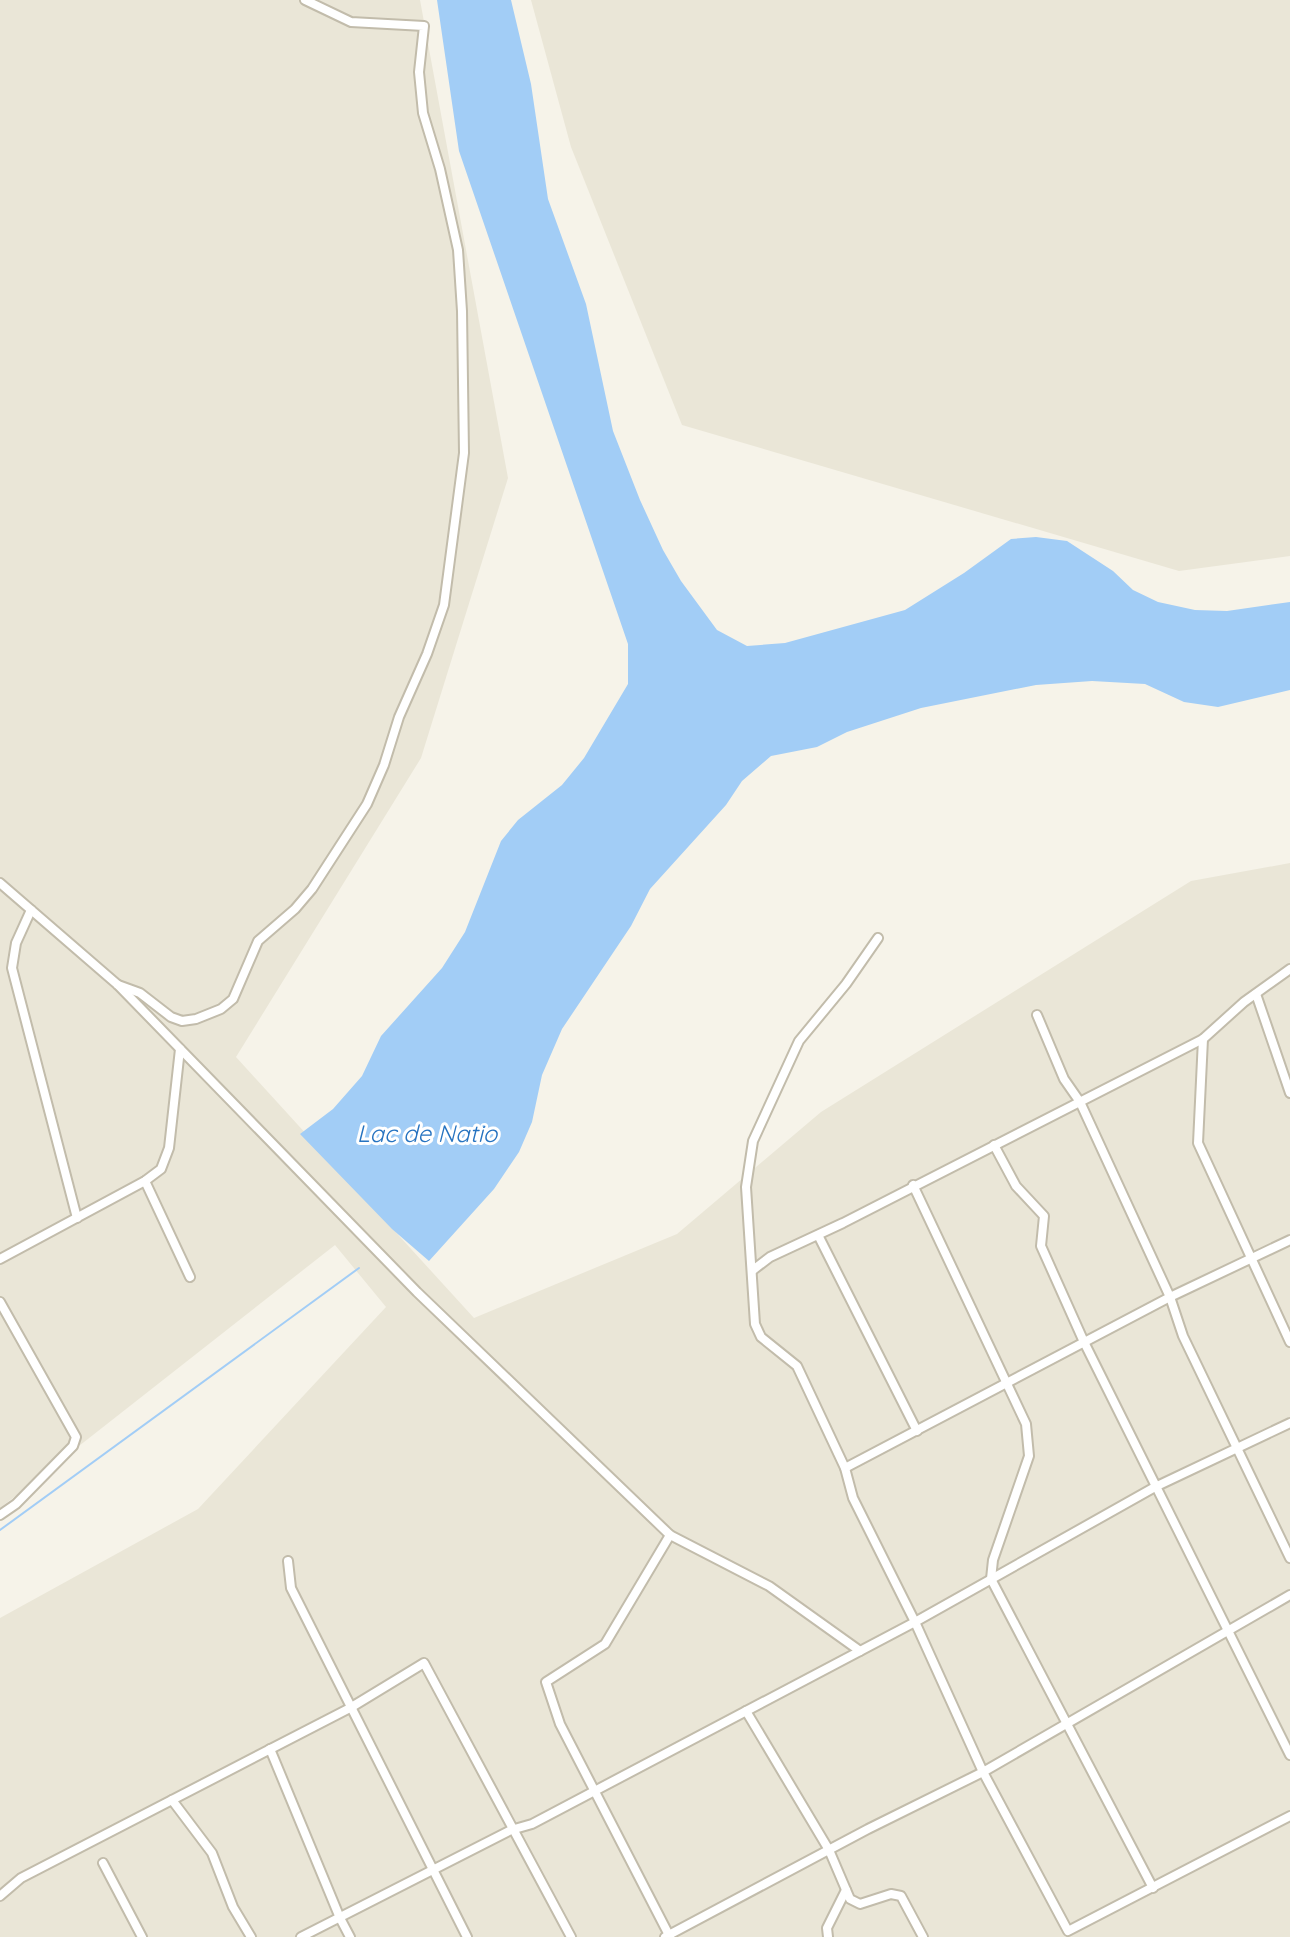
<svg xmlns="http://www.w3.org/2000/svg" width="1290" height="1937" viewBox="0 0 1290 1937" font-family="Quicksand,sans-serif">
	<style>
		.residential { fill: #eae6d7 }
		.water { fill: #a2cdf6 }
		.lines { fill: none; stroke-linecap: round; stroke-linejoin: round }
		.stream { stroke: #a2cdf6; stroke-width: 2 }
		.minor-casing { stroke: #c2bcab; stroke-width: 12 }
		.minor { stroke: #fff; stroke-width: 8 }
		.labels { text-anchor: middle; stroke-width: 6; stroke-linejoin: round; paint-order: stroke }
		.water-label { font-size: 24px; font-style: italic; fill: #2673c0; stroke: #fff }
	</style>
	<rect width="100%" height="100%" fill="#f6f3e9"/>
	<g class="residential">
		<polygon points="0,0 420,0 508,478 421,758 236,1057 474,1318 677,1234 821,1112 1191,881 1290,863 1290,1937 0,1937 0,1618 198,1509 386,1307 335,1245 0,1508"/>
		<polygon points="531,0 1290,0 1290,556 1179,571 682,425 571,147"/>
	</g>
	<polygon class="water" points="437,0 511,0 531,84 548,199 586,304 613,431 640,500 663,550 681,581 717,630 747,646 785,643 905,610 964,573 1011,539 1036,537 1067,541 1113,571 1133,590 1158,602 1195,610 1227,611 1290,602 1290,690 1218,707 1184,702 1145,684 1092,681 1036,685 921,708 847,732 817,747 771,756 742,781 726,805 650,889 631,926 562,1029 542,1075 532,1122 519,1152 494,1189 429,1261 392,1229 300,1134 333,1109 362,1076 381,1036 442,968 465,932 501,841 518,820 562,785 584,758 628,684 628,644 459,151"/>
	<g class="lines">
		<polyline class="stream" points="0,1530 359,1268"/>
		<g class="minor-casing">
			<g id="minor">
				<polyline points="0,883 118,985 417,1292 670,1535 769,1586 860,1651"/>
				<polyline points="31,910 16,943 12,968 77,1218"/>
				<polyline points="878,938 846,984 799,1041 753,1141 746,1187 755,1324 761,1337 797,1366 845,1468 853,1498 915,1622 983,1772 1068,1931 1290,1816"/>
				<polyline points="118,985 140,993 171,1017 182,1021 196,1019 221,1009 233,999 258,941 295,909 312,889 367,804 384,765 399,717 427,654 444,605 464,453 462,311 458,250 440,169 423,113 419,72 424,26 351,22 305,0"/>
				<polyline points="1256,994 1290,1093"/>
				<polyline points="1037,1015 1064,1079 1080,1102 1170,1297 1183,1336 1290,1558"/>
				<polyline points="1203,1039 1198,1143 1290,1342"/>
				<polyline points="994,1145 1016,1186 1044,1216 1041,1246 1084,1342 1290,1755"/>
				<polyline points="145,1181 190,1277"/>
				<polyline points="913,1185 1026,1424 1029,1456 993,1560 991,1579 1153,1888"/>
				<polyline points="818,1235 917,1431"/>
				<polyline points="0,1259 145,1181 161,1169 169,1148 180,1049"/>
				<polyline points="753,1270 770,1257 843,1223 1203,1039 1244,1002 1290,969"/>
				<polyline points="0,1302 76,1437 73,1446 16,1504 0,1515"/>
				<polyline points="845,1468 1170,1297 1290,1240"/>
				<polyline points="288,1561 291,1588 467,1937"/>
				<polyline points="746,1711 829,1850 850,1899 860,1904 891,1894 901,1896 923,1937"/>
				<polyline points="270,1749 340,1918 350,1937"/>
				<polyline points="172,1800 212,1853 233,1907 251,1937"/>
				<polyline points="103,1863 142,1937"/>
				<polyline points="0,1896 21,1878 350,1708 424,1663 571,1937"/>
				<polyline points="301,1937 511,1830 532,1824 915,1622 1155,1487 1290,1423"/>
				<polyline points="665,1937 868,1829 983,1772 1290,1595"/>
				<polyline points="670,1937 560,1724 546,1682 605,1644 670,1535"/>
				<polyline points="828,1937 827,1928 846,1890"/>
			</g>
		</g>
		<use href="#minor" class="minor"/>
	</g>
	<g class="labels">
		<g class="water-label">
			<text x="427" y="1142">Lac de Natio</text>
		</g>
	</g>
</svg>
